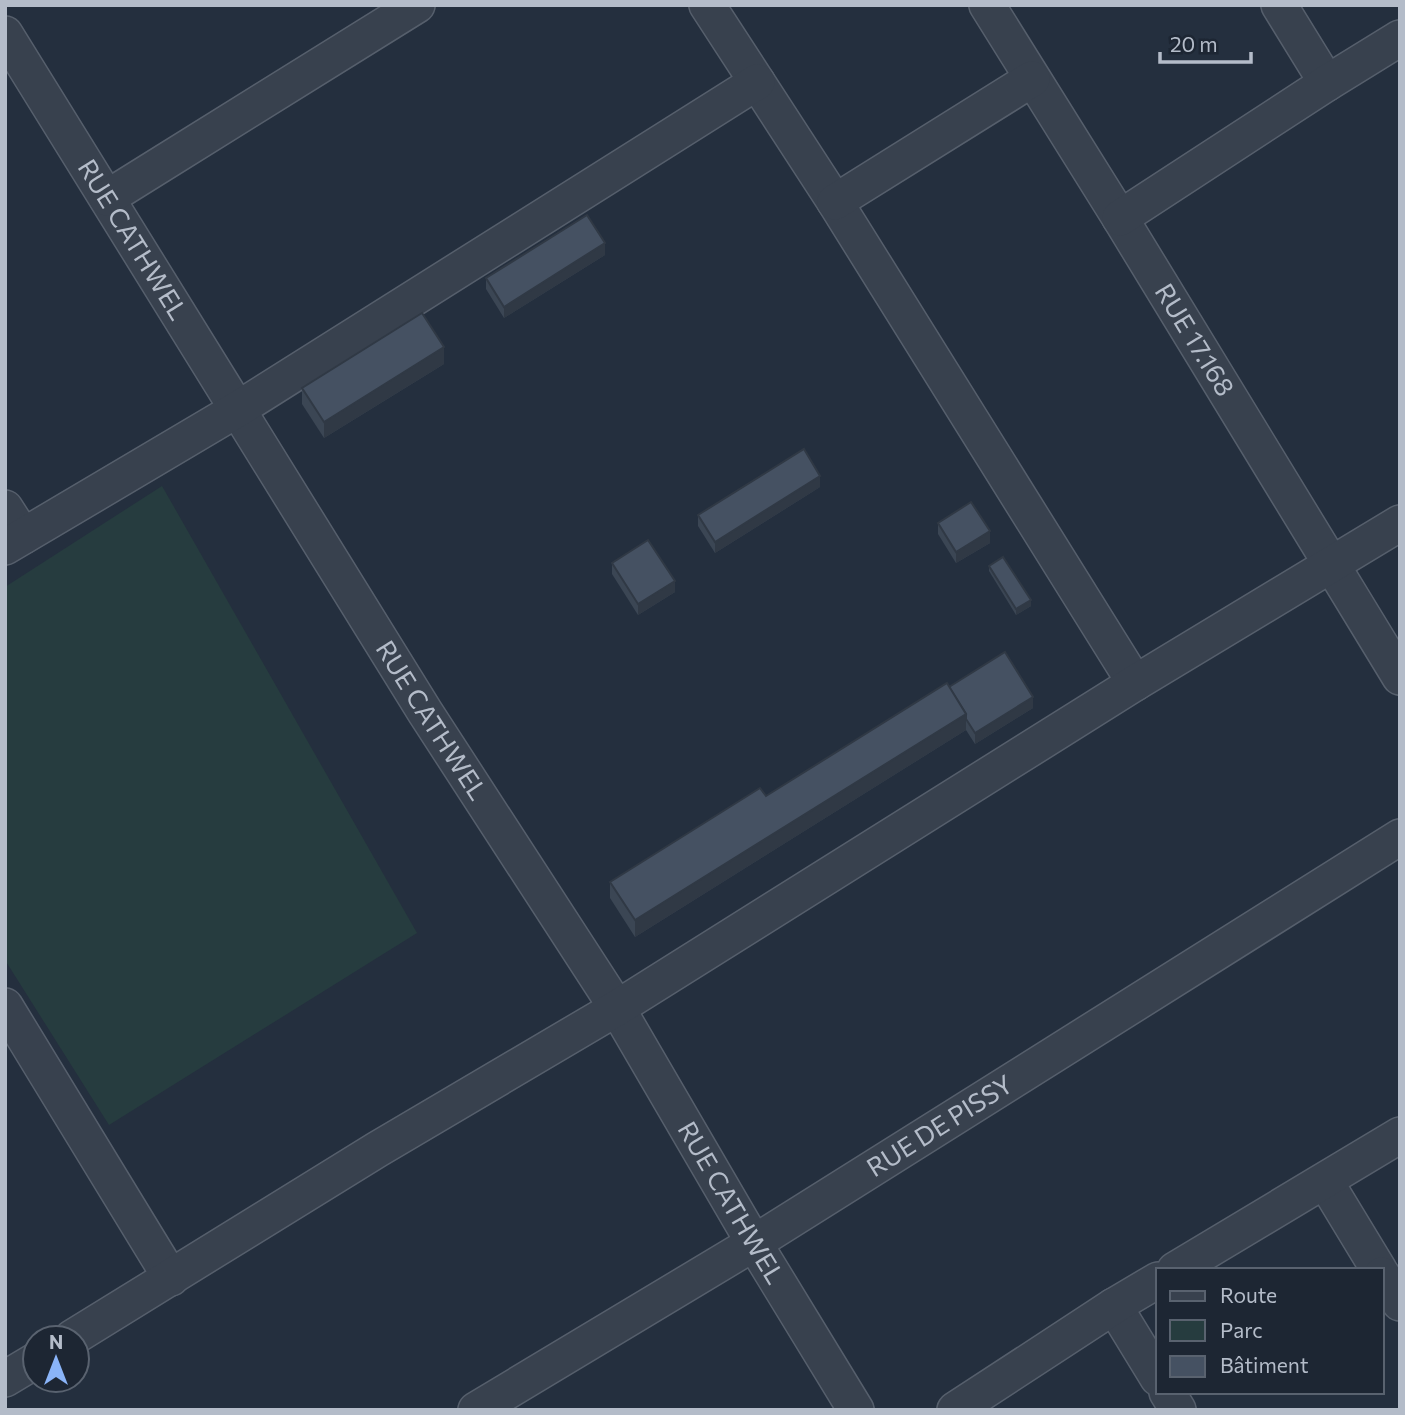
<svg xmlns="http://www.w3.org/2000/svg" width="1405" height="1415" viewBox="0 0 1405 1415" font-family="Commissioner,sans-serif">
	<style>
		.green { fill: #263c3f }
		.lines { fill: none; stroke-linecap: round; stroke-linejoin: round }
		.minor-casing { stroke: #565f6c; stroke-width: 38 }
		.minor { stroke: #38414e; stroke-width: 35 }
		.wall { fill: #3b4654 }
		.shaded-wall { fill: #303945 }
		.building { fill: #455162; stroke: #303945; stroke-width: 2 }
		.labels { text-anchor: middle; stroke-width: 6; stroke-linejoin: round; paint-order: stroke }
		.street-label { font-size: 26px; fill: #b4bcc9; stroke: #1d2633 }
	</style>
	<rect width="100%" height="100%" fill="#242f3e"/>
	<polygon class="green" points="162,486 417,933 109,1125 5,960 5,587"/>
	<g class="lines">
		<g class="minor-casing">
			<g id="minor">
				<polyline points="707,5 835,202 1135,683"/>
				<path id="s1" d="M987,5L1120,218L1400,677"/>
				<polyline points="1279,5 1327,83"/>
				<path id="s2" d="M5,34L425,712L617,1008L754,1243L856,1410"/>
				<polyline points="107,198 417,5"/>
				<polyline points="835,202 1032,79"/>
				<polyline points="1120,218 1327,83 1400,38"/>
				<polyline points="5,508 23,536"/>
				<polyline points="5,547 238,409 757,82"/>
				<polyline points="5,1006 171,1278"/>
				<polyline points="1325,1181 1379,1270"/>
				<polyline points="1175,1270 1400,1135"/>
				<polyline points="1382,1275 1400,1303"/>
				<polyline points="1114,1306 1158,1378"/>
				<polyline points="72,1338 378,1149 617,1008 1135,683 1400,523"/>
				<polyline points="5,1379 35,1361"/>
				<polyline points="1167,1392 1178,1410"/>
				<path id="s3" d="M476,1410L754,1243L1400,837"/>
				<polyline points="955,1410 1114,1306 1158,1280"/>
			</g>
		</g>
		<use href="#minor" class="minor"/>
	</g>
	<g class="wall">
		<polygon points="605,255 504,318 486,289 486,278"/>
		<polygon points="444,364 324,438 302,404 302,388"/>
		<polygon points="820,487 715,553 698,526 698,515"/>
		<polygon points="938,523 990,543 956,563 938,534"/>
		<polygon points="612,563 675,592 638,615 612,574"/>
		<polygon points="989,566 1031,606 1016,615 989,571"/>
		<polygon points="949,687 1033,708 975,744 966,730 635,937 610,898 610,882 766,796"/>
	</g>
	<g class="shaded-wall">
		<polygon points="605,243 605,255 504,318 504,307"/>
		<polygon points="444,347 444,364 324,438 324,422"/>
		<polygon points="820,476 820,487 715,553 715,542"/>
		<polygon points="990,531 990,543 956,563 956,552"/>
		<polygon points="675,581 675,592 638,615 638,604"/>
		<polygon points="1031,600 1031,606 1016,615 1016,609"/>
		<polygon points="1033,697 1033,708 975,744 975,733"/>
		<polygon points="966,714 966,730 635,937 635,920"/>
	</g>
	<g class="building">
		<polygon points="587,215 605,243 504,307 486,278"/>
		<polygon points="422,313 444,347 324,422 302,388"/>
		<polygon points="804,449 820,476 715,542 698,515"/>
		<polygon points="971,502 990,531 956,552 938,523"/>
		<polygon points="648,540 675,581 638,604 612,563"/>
		<polygon points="1003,557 1031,600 1016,609 989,566"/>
		<polygon points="1005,652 1033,697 975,733 966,719 966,714 949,687"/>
		<polygon points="947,683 966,714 635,920 610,882 760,788 766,796"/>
	</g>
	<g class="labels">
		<g class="street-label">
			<text dy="9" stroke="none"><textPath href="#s2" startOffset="242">RUE CATHWEL</textPath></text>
			<text dy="9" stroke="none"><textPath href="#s1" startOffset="394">RUE 17.168</textPath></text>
			<text dy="9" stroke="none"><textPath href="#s2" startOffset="808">RUE CATHWEL</textPath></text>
			<text dy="9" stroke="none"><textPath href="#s3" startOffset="544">RUE DE PISSY</textPath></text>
			<text dy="9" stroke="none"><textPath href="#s2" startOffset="1376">RUE CATHWEL</textPath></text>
		</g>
	</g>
	<rect width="1405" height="1415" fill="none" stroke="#b4bcc9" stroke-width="14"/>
	<rect x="1156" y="1268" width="228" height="126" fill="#1d2633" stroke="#59626f" stroke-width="2"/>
	<rect x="1170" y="1291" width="35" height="10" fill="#38414e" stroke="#59626f" stroke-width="2"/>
	<text x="1220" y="1303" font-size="21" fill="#b4bcc9">Route</text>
	<rect x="1170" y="1320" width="35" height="21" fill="#263c3f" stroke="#59626f" stroke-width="2"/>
	<text x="1220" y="1338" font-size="21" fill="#b4bcc9">Parc</text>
	<rect x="1170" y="1356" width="35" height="21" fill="#455162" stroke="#59626f" stroke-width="2"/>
	<text x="1220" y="1373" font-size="21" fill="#b4bcc9">Bâtiment</text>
	<g transform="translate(56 1359)"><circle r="33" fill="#1d2633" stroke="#59626f" stroke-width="2"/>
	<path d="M0-5L12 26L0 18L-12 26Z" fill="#8ab4f8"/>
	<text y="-10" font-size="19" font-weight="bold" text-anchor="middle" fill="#b4bcc9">N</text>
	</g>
	<path d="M1160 52v10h91v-10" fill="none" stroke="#b4bcc9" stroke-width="3.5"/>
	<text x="1170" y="52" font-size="21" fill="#b4bcc9" stroke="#1d2633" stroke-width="5" paint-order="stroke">20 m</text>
</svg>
